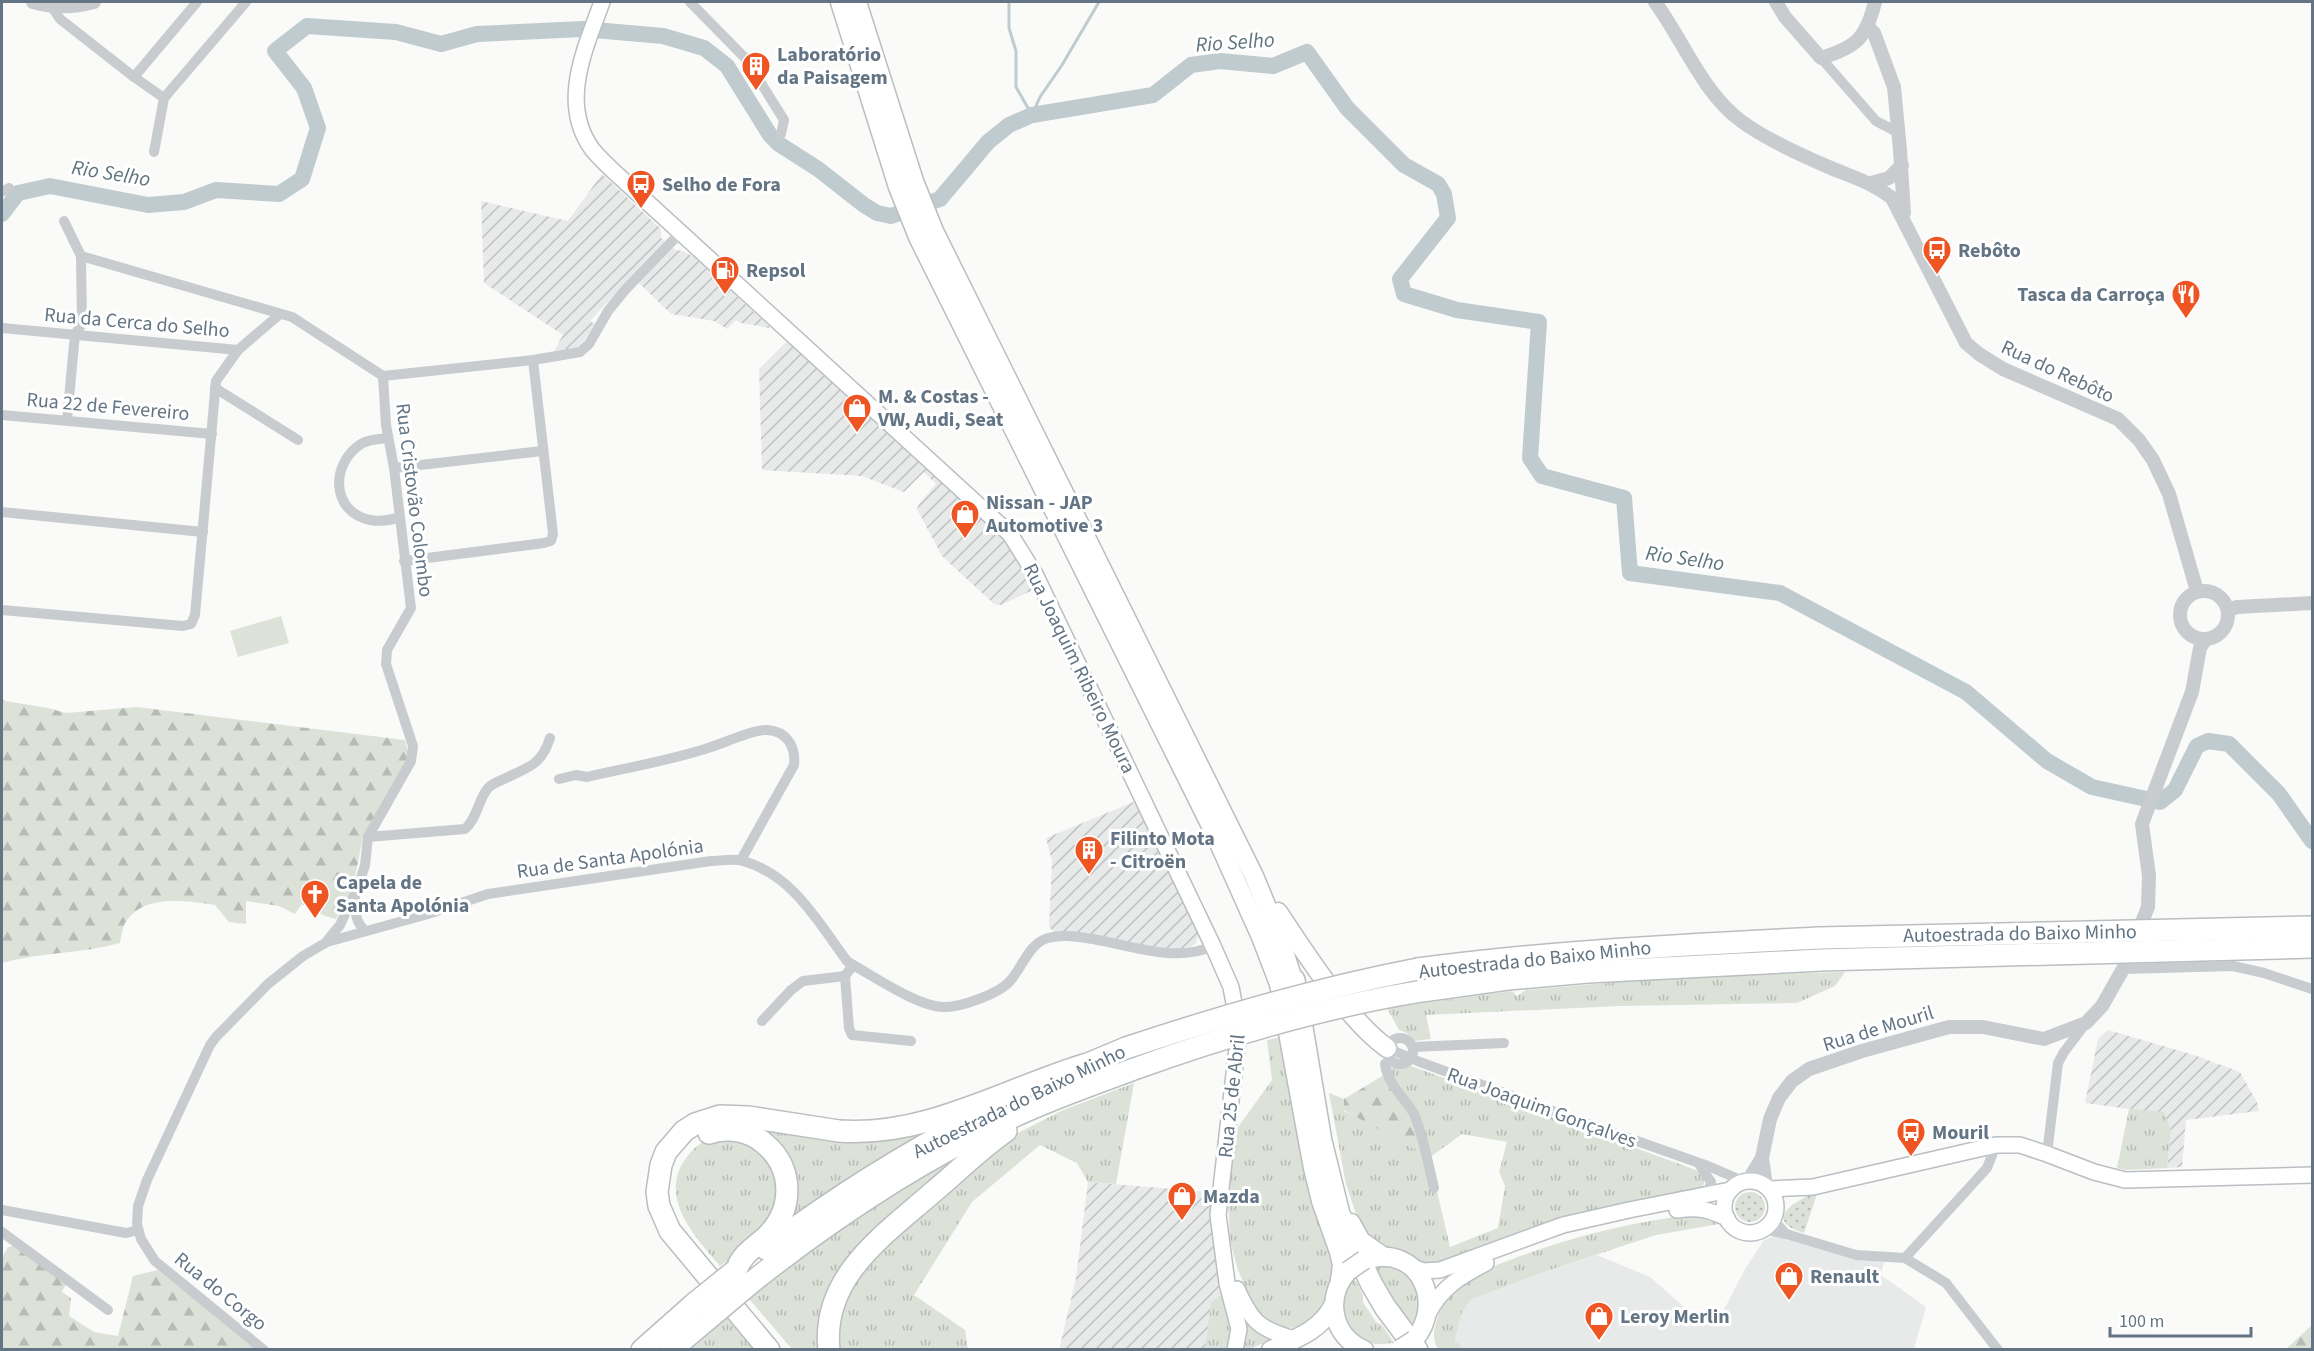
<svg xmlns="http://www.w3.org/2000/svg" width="2314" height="1351" viewBox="0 0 2314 1351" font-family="'Source Sans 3',sans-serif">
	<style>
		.built { fill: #e8e9e9 }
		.industrial { fill: url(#industrial-furrows) }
		.grass { fill: url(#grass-tufts) }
		.forest { fill: url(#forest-firs) }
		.park { fill: #dce2d8 }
		.garden { fill: url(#garden-dots) }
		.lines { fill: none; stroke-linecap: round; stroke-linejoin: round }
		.stream { stroke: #bfcbcf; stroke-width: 3 }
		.river { stroke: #bfcbcf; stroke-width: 16 }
		.secondary-casing { stroke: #babfc4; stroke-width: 18 }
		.primary-casing { stroke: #bbbfc3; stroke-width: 21 }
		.trunk-casing { stroke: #babec1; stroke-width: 21 }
		.motorway-casing { stroke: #babec1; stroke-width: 24 }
		.minor { stroke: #c8cccf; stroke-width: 10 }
		.tertiary { stroke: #c8cccf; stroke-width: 14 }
		.secondary { stroke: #fff; stroke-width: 15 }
		.primary { stroke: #fff; stroke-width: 18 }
		.trunk { stroke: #fff; stroke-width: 18 }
		.motorway { stroke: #fff; stroke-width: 21 }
		.primary-bridge-casing { stroke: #bbbfc3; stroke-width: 21; stroke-linecap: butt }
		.motorway-bridge-casing { stroke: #babec1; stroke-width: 24; stroke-linecap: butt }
		.primary-bridge { stroke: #fff; stroke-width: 18 }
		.motorway-bridge { stroke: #fff; stroke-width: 21 }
		.labels { text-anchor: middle; stroke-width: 6; stroke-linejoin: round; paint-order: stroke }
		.poi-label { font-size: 20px; font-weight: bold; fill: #637584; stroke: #fff; text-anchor: start }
		.street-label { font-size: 20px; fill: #637584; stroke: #fff }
		.water-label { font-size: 21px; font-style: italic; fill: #5e757e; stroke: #fff }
	</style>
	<defs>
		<pattern id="industrial-furrows" width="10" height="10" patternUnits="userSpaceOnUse" patternTransform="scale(1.5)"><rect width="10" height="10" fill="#e8e9e9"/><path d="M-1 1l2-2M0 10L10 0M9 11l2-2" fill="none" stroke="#c0c1c2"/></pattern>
		<pattern id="grass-tufts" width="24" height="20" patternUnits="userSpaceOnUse" patternTransform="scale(1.5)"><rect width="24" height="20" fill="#dce2d8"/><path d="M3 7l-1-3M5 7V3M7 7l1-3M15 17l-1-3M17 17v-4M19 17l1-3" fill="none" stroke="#b6bcb5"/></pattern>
		<pattern id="forest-firs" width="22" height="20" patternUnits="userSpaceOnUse" patternTransform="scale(1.5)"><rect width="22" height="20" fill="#dce2d8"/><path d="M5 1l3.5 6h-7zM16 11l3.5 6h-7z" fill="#b6bcb5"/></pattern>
		<pattern id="garden-dots" width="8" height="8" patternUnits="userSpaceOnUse" patternTransform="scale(1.5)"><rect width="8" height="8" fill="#dce2d8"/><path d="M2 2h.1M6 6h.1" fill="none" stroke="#b6bcb5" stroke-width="1.8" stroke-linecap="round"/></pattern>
	</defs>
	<rect width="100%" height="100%" fill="#fafaf8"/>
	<polygon class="built" points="1775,1236 1854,1260 1884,1261 1881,1275 1926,1307 1914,1349 1463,1350 1455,1340 1462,1312 1472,1299 1547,1271 1597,1255 1650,1277 1690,1312 1717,1323 1745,1269 1764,1240"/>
	<g class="industrial">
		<polygon points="602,174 661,229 661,238 676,250 683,251 694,257 770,327 769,328 741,323 736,320 727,329 714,321 671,314 638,282 630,278 590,321 595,324 583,342 576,348 554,351 563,335 484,283 481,201 568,221"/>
		<polygon points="787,341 1000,536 1018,558 1035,589 1001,605 994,604 942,556 917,509 919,504 936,484 924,472 904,492 862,476 762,470 759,369"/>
		<polygon points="1136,801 1199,934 1196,943 1189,948 1171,950 1054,932 1049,927 1052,861 1046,838"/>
		<polygon points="2108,1030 2194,1055 2240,1072 2257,1102 2259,1111 2186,1120 2182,1167 2167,1168 2171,1130 2129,1109 2085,1103 2098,1039"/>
		<polygon points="1088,1182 1210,1192 1223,1274 1234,1316 1230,1349 1059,1350 1076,1278"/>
	</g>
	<g class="grass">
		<polygon points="1845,972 1835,986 1797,1003 1619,1006 1426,1015 1431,1039 1413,1041 1407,1033 1399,1030 1387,1008 1512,991 1517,996 1526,990 1689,976"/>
		<polygon points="1281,1037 1335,1267 1322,1312 1310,1323 1298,1327 1280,1329 1265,1321 1253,1305 1238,1270 1230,1241 1228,1199 1229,1155 1233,1134 1272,1080 1267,1040"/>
		<path d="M1411,1066L1696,1170C1704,1174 1706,1181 1702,1189L1429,1266L1375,1243L1361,1229L1346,1184L1329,1093L1344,1099V1111L1422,1147L1437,1191L1450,1247L1498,1228L1505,1186L1499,1172L1507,1142L1462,1134L1429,1158L1389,1068Z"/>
		<polygon points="1134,1083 1116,1184 1088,1182 1077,1163 1040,1145 972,1202 914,1295 965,1330 968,1349 838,1349 836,1326 851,1284 884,1248 1004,1140 1061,1111"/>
		<polygon points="2129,1109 2164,1112 2171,1130 2167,1168 2125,1170 2117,1168"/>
		<polygon points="735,1123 942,1125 787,1221 795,1195"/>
		<path d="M737,1136L776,1164L780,1204L744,1248L720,1266C698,1240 661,1202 682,1164C687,1156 695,1146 705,1141C713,1137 727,1137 737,1136Z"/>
		<path d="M972,1149L887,1222L821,1349H792L749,1299C817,1240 893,1193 972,1149Z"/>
		<path d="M1692,1215L1705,1216L1719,1224L1656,1235L1547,1271L1472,1299L1462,1312L1455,1340L1463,1349H1438C1433,1340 1433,1334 1436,1323C1440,1306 1449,1292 1463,1282C1480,1271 1499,1264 1518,1257C1574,1236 1632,1222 1692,1215Z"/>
		<path d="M1387,1265C1422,1278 1430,1301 1411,1333L1369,1266Z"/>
		<path d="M1354,1277L1363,1295V1302L1376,1322L1382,1325L1394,1343C1388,1343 1381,1345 1375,1344C1352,1339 1334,1312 1345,1289C1347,1285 1351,1281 1354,1277Z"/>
		<path d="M1224,1294C1229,1313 1235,1331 1228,1349L1205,1350L1211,1303L1219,1296Z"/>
		<polygon points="1244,1315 1273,1339 1250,1349 1241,1350 1245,1331"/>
		<polygon points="727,1316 754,1349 687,1350"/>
	</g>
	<g class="forest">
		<path d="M2,698L5,701L48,708L66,713L137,707L405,740L409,755L363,837L354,882L336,919L325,916L302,904L295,914L279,906L246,901V924L229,922L215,905C186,901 141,893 124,925C122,930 121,938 120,943C81,954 40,952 2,963Z"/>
		<polygon points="1384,1075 1409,1111 1422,1147 1414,1149 1344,1110 1344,1099"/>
		<polygon points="14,1243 66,1284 62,1292 71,1298 69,1316 94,1332 118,1336 133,1276 158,1270 258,1350 2,1350 2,1258 8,1247 11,1247"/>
		<polygon points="2312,1325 2312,1349 2286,1349"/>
	</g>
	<polygon class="park" points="281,616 289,643 238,657 230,631"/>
	<g class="garden">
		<path d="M1818,1191L1804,1233C1761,1220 1795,1201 1818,1191Z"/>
		<circle cx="1750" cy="1207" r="15"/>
	</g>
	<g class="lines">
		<g class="stream">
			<polyline points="1009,2 1009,28 1016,51 1016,87 1032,115"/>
			<polyline points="1032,115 1040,97 1062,65 1099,2"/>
		</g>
		<polyline class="river" points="2,214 18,193 50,186 148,205 184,202 216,190 279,194 302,179 318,128 304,88 275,51 307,26 396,32 441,44 477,34 583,29 663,36 704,48 727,66 770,135 779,144 818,169 864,205 877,213 891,216 940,199 988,142 1009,125 1032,115 1153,95 1191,65 1220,61 1273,66 1307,52 1347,108 1404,165 1438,184 1444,194 1448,218 1400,279 1404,294 1457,310 1539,322 1530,458 1542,476 1624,498 1630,573 1780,593 1966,692 2047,761 2092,787 2160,802 2175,790 2197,746 2208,741 2229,744 2279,794 2312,841"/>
		<g class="secondary-casing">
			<g id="secondary">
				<path d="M602,2C585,49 559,103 592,149C601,160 612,170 622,179L1010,534L1035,574L1213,946L1231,987L1239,1030L1218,1215L1227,1283L1239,1329L1235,1350"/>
				<circle cx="1750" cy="1207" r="26"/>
				<polyline points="1769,1189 1813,1187 1996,1145 2020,1145 2047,1154 2094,1172 2125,1180 2312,1175"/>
				<path d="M1677,1210C1699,1207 1707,1209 1727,1218"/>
				<polyline points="1407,1264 1423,1271 1440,1270 1563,1225 1629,1210 1730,1190"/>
				<path d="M1237,1289C1252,1322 1259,1329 1294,1339"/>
				<path d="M1429,1312C1442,1287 1461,1276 1486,1263"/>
			</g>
		</g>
		<g class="primary-casing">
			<g id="primary">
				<path d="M1369,1259C1418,1245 1446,1302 1414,1340"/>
				<path d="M1348,1271C1325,1297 1331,1335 1364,1350"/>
				<path d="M1271,1350C1295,1339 1320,1331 1333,1306"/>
			</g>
		</g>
		<g class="trunk-casing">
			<g id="trunk">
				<polyline points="840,2 898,187 918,237 1214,832 1261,937 1279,984 1313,1168 1321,1201 1339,1252 1342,1265 1340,1280"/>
				<polyline points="857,2 914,181 934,231 1254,876 1280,939 1297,992"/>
				<path d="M1278,912C1305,953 1348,1020 1387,1048"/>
				<polyline points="1351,1223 1361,1241 1384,1257"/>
			</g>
		</g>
		<g class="motorway-casing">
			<g id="motorway">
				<path d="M1418,969C1552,951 1685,945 1819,938"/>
				<polyline points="1294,980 1321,1141 1339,1214 1371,1283 1385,1307 1417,1350"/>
				<polyline points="1422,991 1508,979 1588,972 1821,960"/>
				<polyline points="1071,1071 1126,1048"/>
				<path d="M709,1133C728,1127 749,1130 765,1144C794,1169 794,1210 766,1237C753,1249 744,1252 736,1270"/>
				<path d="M766,1249C833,1199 904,1154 978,1116"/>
				<path d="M752,1282C834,1217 923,1158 1019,1114C1056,1097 1096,1083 1134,1069"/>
				<polyline points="642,1350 695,1303"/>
				<polyline points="671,1350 708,1319"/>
				<path d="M769,1350L670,1231L659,1206L657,1192L661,1165L666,1152L684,1131L695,1124L720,1116L748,1117L839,1131C926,1137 1003,1090 1084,1065"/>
				<path d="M829,1350C821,1277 884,1235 932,1193C957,1172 979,1150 1006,1131"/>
			</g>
		</g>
		<g class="minor">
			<polyline points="690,2 746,59 784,120 781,134"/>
			<polyline points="52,7 60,19 134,77 164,98"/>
			<polyline points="1821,58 1876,121 1899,133"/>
			<polyline points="134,77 197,2"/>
			<polyline points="154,152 164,98 246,2"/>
			<polyline points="2,192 9,188"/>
			<polyline points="64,221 81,256 82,324 75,334 67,420"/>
			<polyline points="81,256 292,317 383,376"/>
			<polyline points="2,328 238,350"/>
			<polyline points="383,376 533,360 580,352 589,344 608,311 625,290 681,232"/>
			<polyline points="215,388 298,440"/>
			<polyline points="2,415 212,434"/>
			<path d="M388,438C379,439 369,439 361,444C330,464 331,512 370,520C380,522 389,520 398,518"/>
			<polyline points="394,468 542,451"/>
			<polyline points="2,512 203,532"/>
			<polyline points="404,561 544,543 551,541 553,534 533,360"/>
			<polyline points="2,610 183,626 191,624 195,615 216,381 238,350 280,314"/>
			<path d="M559,779L576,775L587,777C626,768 667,761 705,749C720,745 753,729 767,730C787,731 796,747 794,765L741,860"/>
			<path d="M368,837L465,829C477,819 478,800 488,788C492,784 499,781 504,779C528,767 541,766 550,738"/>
			<path d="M355,898C355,911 355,923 366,931"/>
			<polyline points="327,941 340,925 360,881 365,865 368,837 411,761 413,746 386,664 387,650 411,608 394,468 386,425 383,376"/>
			<polyline points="853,965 845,976 849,1028 852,1035 911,1041"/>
			<polyline points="2123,969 2233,966 2264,973 2312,989"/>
			<polyline points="762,1021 791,990 803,981 845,976"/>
			<circle cx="1400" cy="1051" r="13"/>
			<polyline points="1413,1047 1504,1043"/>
			<polyline points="1387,1048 1420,1062 1577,1120 1708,1166 1743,1181"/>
			<path d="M1390,1060L1385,1064C1388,1086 1406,1098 1415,1116C1424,1139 1428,1164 1434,1188"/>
			<polyline points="2047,1154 2058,1063 2064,1052 2086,1023"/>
			<polyline points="1699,1164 1711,1182 1707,1196"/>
			<polyline points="2,1210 126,1233 138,1230"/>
			<polyline points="1773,1219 1785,1233"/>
			<polyline points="1763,1229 1786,1234 1856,1255 1905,1258 1946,1283 1998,1350"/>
			<polyline points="2,1232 108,1310"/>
			<polyline points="1905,1258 1987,1168 1996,1145"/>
			<path d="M264,1350L155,1261L141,1239L137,1224L138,1206L147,1180L210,1045L216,1037L268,984L303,956L327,942L428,914L488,894L711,861C721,861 733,858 743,861C793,875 818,922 847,961L853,965C875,977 919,1007 943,1007C959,1008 999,994 1010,981C1022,968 1029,943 1048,938C1063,934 1078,937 1093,939C1132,946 1176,963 1213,946"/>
		</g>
		<g class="tertiary">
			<path d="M33,2C54,8 72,8 94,2"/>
			<path d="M1655,2C1683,40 1702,92 1741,121C1765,139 1803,156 1831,168C1853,177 1873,183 1892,198L1966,343L1979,354L2003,369L2118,419L2139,440L2153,460L2169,494L2197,591"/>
			<path d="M1776,2L1785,17L1821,58C1857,47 1866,38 1875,2"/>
			<polyline points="1868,27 1874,33 1894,87 1900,150 1904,213"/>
			<polyline points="1871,183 1889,178 1902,165"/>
			<circle cx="2204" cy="615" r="24"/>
			<polyline points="2228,610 2237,607 2312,603"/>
			<polyline points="1748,1181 1762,1158"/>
			<polyline points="1766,1186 1762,1158 1770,1119 1779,1098 1792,1081 1809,1069 1862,1051 1949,1027 1983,1027 2044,1039 2086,1023 2102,1006 2123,969 2148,907 2149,876 2142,824 2192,692 2200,648 2205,640"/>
		</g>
		<use href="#secondary" class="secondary"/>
		<use href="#primary" class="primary"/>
		<use href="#trunk" class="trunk"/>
		<use href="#motorway" class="motorway"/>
		<g class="primary-bridge-casing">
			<g id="primary-bridge">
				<polyline points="1348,1271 1364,1260"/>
				<polyline points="1400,1349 1414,1340"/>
			</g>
		</g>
		<g class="motorway-bridge-casing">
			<g id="motorway-bridge">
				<polyline points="1819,938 2312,927"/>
				<polyline points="1821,960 2312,947"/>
				<path d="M1126,1048C1222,1016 1319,988 1418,969"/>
				<path d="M1134,1069C1228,1035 1323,1007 1422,991"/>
				<polyline points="695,1303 736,1270"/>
				<polyline points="708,1319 752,1282"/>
			</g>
		</g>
		<use href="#primary-bridge" class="primary-bridge"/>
		<use href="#motorway-bridge" class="motorway-bridge"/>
	</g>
	<defs>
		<g id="building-pin" transform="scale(1.5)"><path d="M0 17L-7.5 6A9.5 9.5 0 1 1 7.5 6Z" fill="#ee5523" stroke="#fff"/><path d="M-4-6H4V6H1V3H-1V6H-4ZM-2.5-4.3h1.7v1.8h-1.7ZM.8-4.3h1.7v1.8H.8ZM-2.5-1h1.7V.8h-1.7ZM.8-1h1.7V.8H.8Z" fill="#fff"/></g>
		<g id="bus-pin" transform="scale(1.5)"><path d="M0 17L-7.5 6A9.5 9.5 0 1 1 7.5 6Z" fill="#ee5523" stroke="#fff"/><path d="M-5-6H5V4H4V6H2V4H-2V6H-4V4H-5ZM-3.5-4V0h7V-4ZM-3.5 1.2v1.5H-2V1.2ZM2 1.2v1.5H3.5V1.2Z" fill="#fff"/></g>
		<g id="fuel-pin" transform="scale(1.5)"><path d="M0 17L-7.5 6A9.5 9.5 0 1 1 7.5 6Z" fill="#ee5523" stroke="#fff"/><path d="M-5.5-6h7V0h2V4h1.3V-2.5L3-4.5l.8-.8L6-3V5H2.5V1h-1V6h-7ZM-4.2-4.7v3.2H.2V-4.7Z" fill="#fff"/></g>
		<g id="restaurant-pin" transform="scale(1.5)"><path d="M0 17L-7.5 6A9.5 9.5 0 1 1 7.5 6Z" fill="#ee5523" stroke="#fff"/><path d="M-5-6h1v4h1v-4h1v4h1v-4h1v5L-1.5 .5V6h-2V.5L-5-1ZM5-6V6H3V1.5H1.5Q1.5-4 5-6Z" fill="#fff"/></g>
		<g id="shop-pin" transform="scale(1.5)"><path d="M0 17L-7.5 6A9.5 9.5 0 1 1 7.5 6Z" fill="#ee5523" stroke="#fff"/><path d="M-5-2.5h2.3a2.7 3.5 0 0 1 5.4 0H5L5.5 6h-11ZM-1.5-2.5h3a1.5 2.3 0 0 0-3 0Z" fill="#fff"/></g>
		<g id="church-pin" transform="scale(1.5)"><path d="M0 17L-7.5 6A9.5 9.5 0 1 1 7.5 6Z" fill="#ee5523" stroke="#fff"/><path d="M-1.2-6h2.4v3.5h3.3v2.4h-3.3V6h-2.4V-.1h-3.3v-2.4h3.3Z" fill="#fff"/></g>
	</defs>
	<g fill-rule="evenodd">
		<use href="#building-pin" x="756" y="66"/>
		<use href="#bus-pin" x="641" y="184"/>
		<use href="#bus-pin" x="1937" y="250"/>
		<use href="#fuel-pin" x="725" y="270"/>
		<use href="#restaurant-pin" x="2186" y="294"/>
		<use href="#shop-pin" x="857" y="408"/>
		<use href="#shop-pin" x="965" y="514"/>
		<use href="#building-pin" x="1089" y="850"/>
		<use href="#church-pin" x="315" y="894"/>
		<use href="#bus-pin" x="1911" y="1132"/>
		<use href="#shop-pin" x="1182" y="1196"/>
		<use href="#shop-pin" x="1789" y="1276"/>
		<use href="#shop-pin" x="1599" y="1316"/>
	</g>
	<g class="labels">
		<g class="poi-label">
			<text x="777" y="61">Laboratório<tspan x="777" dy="23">da Paisagem</tspan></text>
			<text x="662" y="191">Selho de Fora</text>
			<text x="1958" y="257">Rebôto</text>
			<text x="746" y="277">Repsol</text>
			<text x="2165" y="301" text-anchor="end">Tasca da Carroça</text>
			<text x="878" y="403">M. &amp; Costas -<tspan x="878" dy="23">VW, Audi, Seat</tspan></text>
			<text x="986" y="509">Nissan - JAP<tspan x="986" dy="23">Automotive 3</tspan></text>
			<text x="1110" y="845">Filinto Mota<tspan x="1110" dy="23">- Citroën</tspan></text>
			<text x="336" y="889">Capela de<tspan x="336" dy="23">Santa Apolónia</tspan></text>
			<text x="1932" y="1139">Mouril</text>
			<text x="1203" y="1203">Mazda</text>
			<text x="1810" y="1283">Renault</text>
			<text x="1620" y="1323">Leroy Merlin</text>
		</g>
		<g class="street-label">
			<text transform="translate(137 322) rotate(5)" y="7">Rua da Cerca do Selho</text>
			<text transform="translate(2058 371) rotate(25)" y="7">Rua do Rebôto</text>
			<text transform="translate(108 406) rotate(5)" y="7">Rua 22 de Fevereiro</text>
			<text transform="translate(415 500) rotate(83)" y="7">Rua Cristovão Colombo</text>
			<text transform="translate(1080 668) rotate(64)" y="7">Rua Joaquim Ribeiro Moura</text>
			<text transform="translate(610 858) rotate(-8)" y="7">Rua de Santa Apolónia</text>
			<text transform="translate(2020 933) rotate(-1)" y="7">Autoestrada do Baixo Minho</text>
			<text transform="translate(1535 959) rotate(-6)" y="7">Autoestrada do Baixo Minho</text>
			<text transform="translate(1878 1028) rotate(-17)" y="7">Rua de Mouril</text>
			<text transform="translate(1231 1096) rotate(-84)" y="7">Rua 25 de Abril</text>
			<text transform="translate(1019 1101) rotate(-26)" y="7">Autoestrada do Baixo Minho</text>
			<text transform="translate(1542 1107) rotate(20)" y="7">Rua Joaquim Gonçalves</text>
			<text transform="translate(221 1291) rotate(39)" y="7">Rua do Corgo</text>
		</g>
		<g class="water-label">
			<text transform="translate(1235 42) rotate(-4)" y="7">Rio Selho</text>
			<text transform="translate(111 173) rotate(9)" y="7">Rio Selho</text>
			<text transform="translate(1685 558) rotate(8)" y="7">Rio Selho</text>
		</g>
	</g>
	<rect width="2314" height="1351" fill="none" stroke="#637584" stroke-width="6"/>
	<path d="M2110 1327v9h141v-9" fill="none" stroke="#637584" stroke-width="3"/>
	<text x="2119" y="1327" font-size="18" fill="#637584" stroke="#ffffff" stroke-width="4.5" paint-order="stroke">100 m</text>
</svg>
